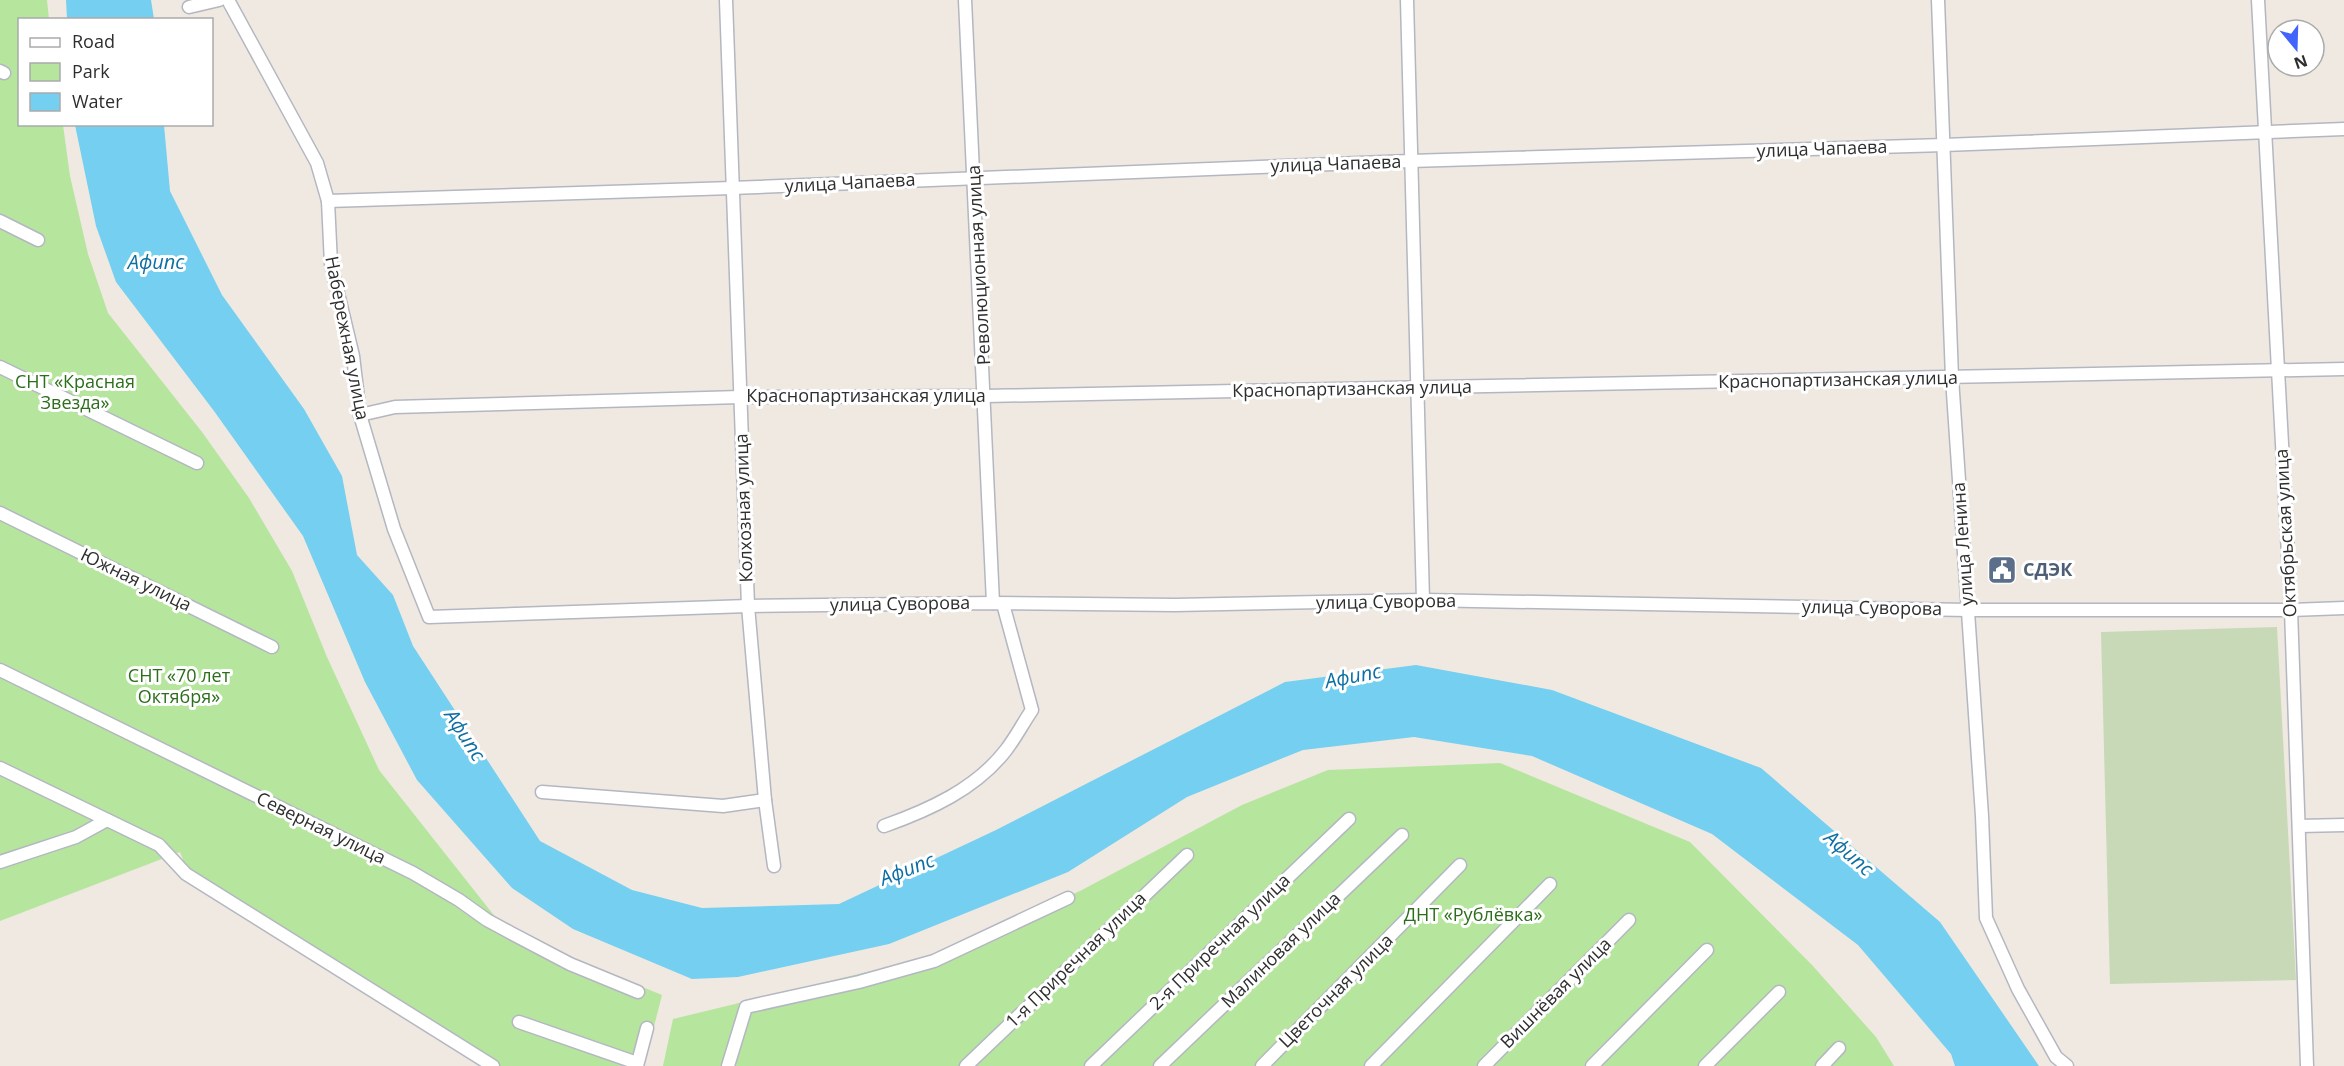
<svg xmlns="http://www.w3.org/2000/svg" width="2344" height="1066" viewBox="0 0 2344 1066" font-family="'Open Sans',sans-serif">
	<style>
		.green { fill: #b6e59e }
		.cemetery { fill: #c8d9b8 }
		.water { fill: #75cff0 }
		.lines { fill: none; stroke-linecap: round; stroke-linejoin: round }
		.minor-casing { stroke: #b4b7c1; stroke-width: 15 }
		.minor { stroke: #fff; stroke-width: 12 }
		.labels { text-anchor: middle; stroke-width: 6; stroke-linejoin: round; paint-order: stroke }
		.street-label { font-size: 18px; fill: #2e2e2e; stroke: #fff }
		.park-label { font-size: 18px; fill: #2c6e1b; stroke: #fff }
		.service-label { font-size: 18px; font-weight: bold; fill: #4e5e75; stroke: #fff; text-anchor: start }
		.water-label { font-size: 20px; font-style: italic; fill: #0d6fa3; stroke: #fff }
	</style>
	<rect width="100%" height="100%" fill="#efe9e1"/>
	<g class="green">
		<polygon points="0,0 47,0 49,19 20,20 20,124 63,125 70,176 88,254 108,313 202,432 249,498 292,571 327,657 379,770 500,923 507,929 588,965 662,995 644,1066 485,1066 192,883 180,852 0,921"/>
		<polygon points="1500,763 1690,842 1812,965 1876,1037 1894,1066 663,1066 673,1019 933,956 1080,891 1242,805 1328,770"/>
	</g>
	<polygon class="cemetery" points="2277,627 2296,980 2110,984 2101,632"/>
	<g class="water">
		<polygon points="66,0 151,0 154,19 67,19"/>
		<polygon points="75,125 164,125 170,191 222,295 304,409 342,476 357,555 393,595 413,646 540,841 632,890 702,908 839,904 996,830 1285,682 1416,665 1552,690 1761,768 1940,922 2039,1066 1955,1066 1951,1054 1858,945 1712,834 1532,756 1414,737 1303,750 1187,797 1068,872 889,944 738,977 692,979 573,929 512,888 417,780 365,682 303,536 214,411 116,282 96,226"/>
	</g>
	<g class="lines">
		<g class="minor-casing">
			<g id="minor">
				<polyline points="228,0 317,163 328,201 331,264 353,356 360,415 394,529 429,617 748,606 993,603 1175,605 1423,600 1968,610 2291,610 2344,608"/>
				<polyline points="726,0 748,606 765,800 774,866"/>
				<polyline points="965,0 993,603"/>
				<polyline points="1407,0 1423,600"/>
				<polyline points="1938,0 1952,378 1982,816 1986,918 2018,989 2056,1057 2067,1066"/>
				<polyline points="2258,0 2291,610 2307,1066"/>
				<polyline points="189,7 219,0"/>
				<polyline points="0,71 4,73"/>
				<polyline points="328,201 732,188 1410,161 1944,145 2344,129"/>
				<polyline points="0,221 38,240"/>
				<polyline points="0,367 197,463"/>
				<polyline points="360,415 395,407 740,397 986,396 2344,369"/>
				<polyline points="0,513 272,647"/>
				<polyline points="0,670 413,873 459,900 487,920 511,933 570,964 638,992"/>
				<polyline points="0,768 159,845 186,874 493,1066"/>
				<polyline points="542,792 723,806 765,800"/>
				<path d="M884,826C929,810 976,789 1006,750C1016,737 1023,723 1032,710L1003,604"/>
				<polyline points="2299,826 2344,825"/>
				<polyline points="0,862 76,837 107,820"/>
				<polyline points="519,1022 637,1063"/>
				<polyline points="637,1066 647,1028"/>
				<polyline points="728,1066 746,1007 859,982 934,961 1068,898"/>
				<polyline points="966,1066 1187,855"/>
				<polyline points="1091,1066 1349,819"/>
				<polyline points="1160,1066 1402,835"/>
				<polyline points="1262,1066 1460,865"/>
				<polyline points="1371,1066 1550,884"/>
				<polyline points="1484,1066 1629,920"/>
				<polyline points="1592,1066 1707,950"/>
				<polyline points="1705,1066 1779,992"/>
				<polyline points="1822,1066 1839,1048"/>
			</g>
		</g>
		<use href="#minor" class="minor"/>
	</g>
	<defs>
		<g id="civic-square" transform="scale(1.5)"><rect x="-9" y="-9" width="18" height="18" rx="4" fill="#5c6f8a" stroke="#fff"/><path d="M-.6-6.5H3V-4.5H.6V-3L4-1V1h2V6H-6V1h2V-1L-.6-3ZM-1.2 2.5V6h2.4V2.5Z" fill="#fff"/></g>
	</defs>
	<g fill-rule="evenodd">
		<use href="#civic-square" x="2002" y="570"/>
	</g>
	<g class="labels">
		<g class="street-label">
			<text transform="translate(1822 149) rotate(-2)" y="6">улица Чапаева</text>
			<text transform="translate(1336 164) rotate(-2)" y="6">улица Чапаева</text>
			<text transform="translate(850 183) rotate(-3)" y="6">улица Чапаева</text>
			<text transform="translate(979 265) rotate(-93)" y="6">Революционная улица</text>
			<text transform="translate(347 338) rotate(79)" y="6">Набережная улица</text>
			<text transform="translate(1838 380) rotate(-1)" y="6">Краснопартизанская улица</text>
			<text transform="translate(1352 389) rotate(-1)" y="6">Краснопартизанская улица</text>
			<text x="866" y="402">Краснопартизанская улица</text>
			<text transform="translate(744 508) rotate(-92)" y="6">Колхозная улица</text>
			<text transform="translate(2286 533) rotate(-93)" y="6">Октябрьская улица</text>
			<text transform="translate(1963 544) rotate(-94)" y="6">улица Ленина</text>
			<text transform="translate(136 580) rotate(26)" y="6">Южная улица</text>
			<text transform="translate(1386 602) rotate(-1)" y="6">улица Суворова</text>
			<text transform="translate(900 604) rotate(-1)" y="6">улица Суворова</text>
			<text transform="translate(1872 608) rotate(1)" y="6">улица Суворова</text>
			<text transform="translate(321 828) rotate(26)" y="6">Северная улица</text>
			<text transform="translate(1220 942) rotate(-44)" y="6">2-я Приречная улица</text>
			<text transform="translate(1281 950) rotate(-44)" y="6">Малиновая улица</text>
			<text transform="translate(1076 960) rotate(-44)" y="6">1-я Приречная улица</text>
			<text transform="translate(1336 991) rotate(-45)" y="6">Цветочная улица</text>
			<text transform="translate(1556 993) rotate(-45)" y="6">Вишнёвая улица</text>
		</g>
		<g class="park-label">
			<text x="75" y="388">СНТ «Красная<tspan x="75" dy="21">Звезда»</tspan></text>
			<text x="179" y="682">СНТ «70 лет<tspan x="179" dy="21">Октября»</tspan></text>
			<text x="1473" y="921">ДНТ «Рублёвка»</text>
		</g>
		<g class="service-label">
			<text x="2023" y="576">СДЭК</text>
		</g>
		<g class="water-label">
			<text x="156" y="269">Афипс</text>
			<text transform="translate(1353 676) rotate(-11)" y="7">Афипс</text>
			<text transform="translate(465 735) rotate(57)" y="7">Афипс</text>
			<text transform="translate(1849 853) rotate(41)" y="7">Афипс</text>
			<text transform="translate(907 869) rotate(-21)" y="7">Афипс</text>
		</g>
	</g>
	<rect x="18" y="18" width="195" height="108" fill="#ffffff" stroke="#ababab" stroke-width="1.5"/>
	<rect x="30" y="38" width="30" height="9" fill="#ffffff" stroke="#ababab" stroke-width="1.5"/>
	<text x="72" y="48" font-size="18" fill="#2e2e2e">Road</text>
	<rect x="30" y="63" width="30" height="18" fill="#b6e59e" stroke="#ababab" stroke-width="1.5"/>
	<text x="72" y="78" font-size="18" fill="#2e2e2e">Park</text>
	<rect x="30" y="93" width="30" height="18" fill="#75cff0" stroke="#ababab" stroke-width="1.5"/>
	<text x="72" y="108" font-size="18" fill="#2e2e2e">Water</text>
	<g transform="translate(2296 48) rotate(161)"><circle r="28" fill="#ffffff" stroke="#ababab" stroke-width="1.5"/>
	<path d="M0-4.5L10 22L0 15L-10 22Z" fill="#4264fb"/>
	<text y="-9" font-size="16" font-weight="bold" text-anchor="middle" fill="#2e2e2e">N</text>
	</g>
</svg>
